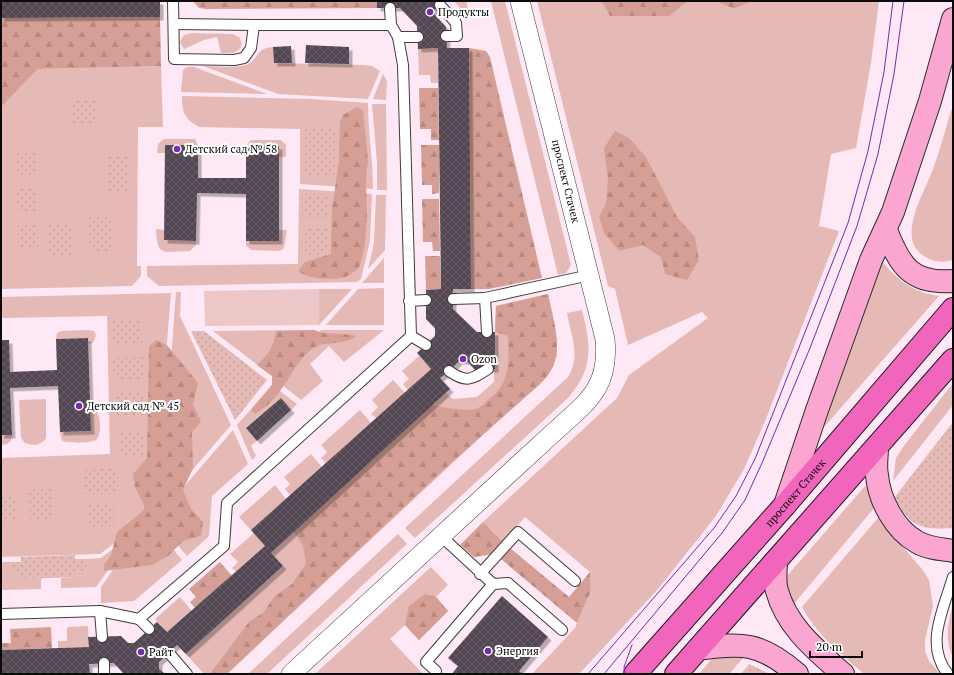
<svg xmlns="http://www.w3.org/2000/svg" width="954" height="675" viewBox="0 0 954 675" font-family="'PT Serif',serif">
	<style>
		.grass { fill: #e5b9b5 }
		.forest { fill: url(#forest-firs) }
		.park { fill: url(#park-dots) }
		.pitch { fill: #edc6c8 }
		.building { fill: url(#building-cross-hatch); filter: url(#shadow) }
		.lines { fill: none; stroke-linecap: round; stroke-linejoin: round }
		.lane-casing { stroke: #3d3d3d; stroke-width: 12 }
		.street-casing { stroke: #3d3d3d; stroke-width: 20 }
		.secondary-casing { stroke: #2c2c2c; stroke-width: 24 }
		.primary-casing { stroke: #1b1b1b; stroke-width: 24 }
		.lane { stroke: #fff; stroke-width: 10 }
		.street { stroke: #fff; stroke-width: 19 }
		.secondary { stroke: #faa6d0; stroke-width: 22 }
		.primary { stroke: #f165bd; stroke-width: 22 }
		.tram { stroke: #772bb1; stroke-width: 1 }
		.poi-dot { fill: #772bb1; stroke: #fff; stroke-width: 1.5 }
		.labels { text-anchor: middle; stroke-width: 4; stroke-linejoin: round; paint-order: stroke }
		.poi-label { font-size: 11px; fill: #0a0a0a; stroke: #fff; text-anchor: start }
		.street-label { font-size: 11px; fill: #0a0a0a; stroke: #fff }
	</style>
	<defs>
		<pattern id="forest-firs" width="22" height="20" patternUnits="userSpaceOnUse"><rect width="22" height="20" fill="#d59f95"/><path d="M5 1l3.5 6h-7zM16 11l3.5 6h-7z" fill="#b6887f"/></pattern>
		<pattern id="park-dots" width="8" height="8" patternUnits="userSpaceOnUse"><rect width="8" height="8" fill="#e5b9b5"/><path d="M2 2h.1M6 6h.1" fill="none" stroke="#c39e9a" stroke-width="1.8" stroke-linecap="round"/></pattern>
		<pattern id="building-cross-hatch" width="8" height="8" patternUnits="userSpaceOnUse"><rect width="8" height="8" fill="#524752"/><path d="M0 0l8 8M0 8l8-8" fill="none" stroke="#665d66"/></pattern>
		<filter id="shadow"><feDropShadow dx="3.5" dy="3.5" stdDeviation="0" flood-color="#0004"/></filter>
	</defs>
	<rect width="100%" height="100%" fill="#fee8f5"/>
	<g class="grass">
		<polygon points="454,1 467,1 468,17"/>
		<polygon points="491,1 505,1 571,265 566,273 558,275"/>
		<polygon points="537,1 601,1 610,16 670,16 688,1 715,1 734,9 753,1 879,1 871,63 856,148 831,154 819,226 839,231 766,419 744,469 716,516 658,589 579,674 532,674 575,628 591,591 590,572 525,517 503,542 483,522 617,398 629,375 708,318 702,312 628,345 615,289 608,286"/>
		<polygon points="191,33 233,34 240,38 242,44 239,50 233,53 221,53 217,37 204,40 184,49 180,42 184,35"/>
		<path d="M273,47L274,63L363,65L372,66L380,71L368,99L278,94L203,66C214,66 239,69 248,64C260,57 256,48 273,47Z"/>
		<polygon points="438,48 438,83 431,83 430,75 419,75 418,49"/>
		<polygon points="161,66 163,127 138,127 137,266 141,266 141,276 132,286 1,289 1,107 38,69"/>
		<polygon points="187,67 194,67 267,94 181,92 183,70"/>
		<polygon points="383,74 387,81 386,100 373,99"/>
		<path d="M182,96L310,99L368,103C368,132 373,160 373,189L300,184V129L199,127C185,119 182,113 182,96Z"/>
		<polygon points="372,104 386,104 387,190 377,190 377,162"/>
		<path d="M953,105V260C942,263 933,262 924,256C895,239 925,192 933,169C941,148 946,126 953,105Z"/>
		<polygon points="164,139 195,139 198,145 165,145 165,153 157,153 158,144"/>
		<polygon points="251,140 281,140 286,145 286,157 279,157 279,146 246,146"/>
		<polygon points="299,189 372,194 370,241 361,279 357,282 159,286 147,276 147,266 298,264"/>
		<polygon points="376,195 386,195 385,250 368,269 374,243"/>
		<path d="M156,229L164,230V240L196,241V245L190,251C165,251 157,259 156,229Z"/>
		<polygon points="279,230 287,230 284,248 280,251 251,250 246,245 246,241 279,241"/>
		<polygon points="384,258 384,283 362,283"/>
		<path d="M881,259C895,279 914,293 939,296L824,427L822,426Z"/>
		<polygon points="384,288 384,325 326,325 358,289"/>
		<polygon points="319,289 352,289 319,325"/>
		<polygon points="176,292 181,292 180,316 231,425 160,508"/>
		<polygon points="171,293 153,514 100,554 1,557 1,458 110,454 107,316 1,318 1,297"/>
		<polygon points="548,294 557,341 557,356 550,372 227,674 204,674 186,654 283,566 271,553 446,393 453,399 477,397 494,382 496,306"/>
		<path d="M582,310C591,346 594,368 568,398L415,538L405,528L568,377C581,356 571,336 567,313Z"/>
		<polygon points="88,330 94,331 96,335 93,343 88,344 88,338 56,339 57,333 61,331"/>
		<polygon points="314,330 272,376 213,331"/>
		<polygon points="321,330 384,330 344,362 329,346 310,364 323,381 301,400 276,380"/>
		<polygon points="419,356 431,369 408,390 403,384 409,379 402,371"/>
		<polygon points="393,380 405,393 376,418 371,414 378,407 372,400"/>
		<polygon points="953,383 953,405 893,481 896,458 903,447"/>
		<polygon points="272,385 297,404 291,410 281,398 246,428 257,441 251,446 256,456 252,460 237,425"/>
		<path d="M46,399V438C41,446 33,446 25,443L21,438L19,400Z"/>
		<path d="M90,409C94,410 97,411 98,414C101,419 101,435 97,439C92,444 68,443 62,441L60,432L91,431Z"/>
		<polygon points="360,410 371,423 326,463 321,458 327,452 321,445"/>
		<polygon points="233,430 248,464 212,496 209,536 187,556 156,519"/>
		<polygon points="1,435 12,435 11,441 7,444 1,445"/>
		<polygon points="311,454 322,467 290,495 285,489 290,484 284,477"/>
		<polygon points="275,485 286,499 251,530 239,517"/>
		<polygon points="865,486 869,488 874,508 793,605 787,592 787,576"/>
		<path d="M878,518L922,569L929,580L933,606L925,640V651L929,661L940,674H864C840,653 817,635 802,607Z"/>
		<polygon points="152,523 182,560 134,601 101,603 101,587 137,535"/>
		<polygon points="254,533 265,546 236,572 232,568 238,562 230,554"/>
		<polygon points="398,534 407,544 267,674 248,674"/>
		<polygon points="130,536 132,536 96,587 61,588 61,578 75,577 75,572 86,571 86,559 101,558"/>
		<polygon points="1,562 12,562 12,573 21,573 21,579 41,578 41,589 1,590"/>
		<polygon points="431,567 448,585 436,597 448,611 419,640 405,625 390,639 423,674 315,674"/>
		<polygon points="180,597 192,611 167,632 155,619"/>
		<path d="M953,604V657C944,640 948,622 953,604Z"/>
		<polygon points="88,626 89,647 58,648 58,641 67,641 67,627"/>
		<polygon points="722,656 744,657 729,674 699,674 711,660"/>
	</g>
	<g class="forest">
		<polygon points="193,1 377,1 377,8 206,9 199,8"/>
		<polygon points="601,1 688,1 670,16 610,16"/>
		<polygon points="715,1 753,1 734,9"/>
		<polygon points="160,17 161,66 38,69 1,107 1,18"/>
		<polygon points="469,48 486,51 490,57 542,278 489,289 471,289"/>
		<polygon points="419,88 438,88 439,140 431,140 431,129 420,129"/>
		<path d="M357,107L363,110L368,161L366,175L367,221L364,250L359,268C355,271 350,275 345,277C332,280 309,280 298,271L305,262L331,254L332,208L339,161L340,122L343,115Z"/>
		<polygon points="615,131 629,138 646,157 677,217 695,237 699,260 687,280 665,274 661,257 643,245 619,251 604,233 599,216 606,204 608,179 604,148"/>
		<polygon points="421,145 439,145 439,193 432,194 432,185 422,185"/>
		<polygon points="422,199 439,199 440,251 433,251 432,242 423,242"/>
		<polygon points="425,256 440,256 441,289 426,290"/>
		<path d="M548,294C553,318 564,349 550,372C547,377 542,382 538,386L441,472L227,674H210L249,622L264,612L274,597L292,584L306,564L303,545L294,532L432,405C445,407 466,413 478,408C482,406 485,403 488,400C511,383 509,362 508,336L495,332L496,306Z"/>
		<path d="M314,330C327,336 342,332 356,336C345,346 325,340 312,349C296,361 289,381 276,396C270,404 263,409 255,414L251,410L272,385V376L257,365C268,355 274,346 276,331Z"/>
		<polygon points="156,340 167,345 198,383 193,404 201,422 192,432 193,468 183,490 191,509 203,522 201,536 183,541 168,556 152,565 104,571 104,565 111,555 117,532 144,510 144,505 135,487 133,474 147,458 149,347"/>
		<polygon points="483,522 503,542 493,554 474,557 460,545"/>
		<polygon points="510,548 569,597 590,572 591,591 577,623 501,559"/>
		<polygon points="220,562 232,576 195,608 190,602 196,597 189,589"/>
		<polygon points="425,594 436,597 448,611 419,640 405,625 409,606"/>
		<polygon points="51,627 52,648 1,650 1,643 11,643 10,629"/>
	</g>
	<g class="park">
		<polygon points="70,99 95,99 95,124 71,124"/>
		<polygon points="306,126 335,127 334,176 305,175"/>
		<polygon points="35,153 35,174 16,174 16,154"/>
		<polygon points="108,156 129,156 130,193 109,193"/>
		<polygon points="16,188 35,188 35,212 18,212"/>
		<polygon points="302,194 328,195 328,218 302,218"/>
		<polygon points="89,218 111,218 112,252 90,252"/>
		<polygon points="46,224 71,224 71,256 47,257"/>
		<polygon points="37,225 38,247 19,247 18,226"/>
		<polygon points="306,228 327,228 327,254 305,254"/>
		<polygon points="140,320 142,343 112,345 111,321"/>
		<polygon points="191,331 204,331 267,380 235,420"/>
		<polygon points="144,357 145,379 114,380 113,358"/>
		<polygon points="116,392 145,392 145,416 117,417"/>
		<path d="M953,422V528C919,530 912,527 894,498Z"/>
		<polygon points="144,432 145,457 121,458 119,433"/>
		<polygon points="117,468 118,493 85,494 83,470"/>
		<polygon points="52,489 52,519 30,520 29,490"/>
		<polygon points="16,494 17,521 1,522 1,495"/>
		<polygon points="114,502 114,525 88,527 88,503"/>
		<polygon points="75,555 75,559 86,559 86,571 75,572 76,577 21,579 21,573 12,574 12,562 21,562 21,557"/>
		<polygon points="749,664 770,674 741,674"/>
	</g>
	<polygon class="pitch" points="319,289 319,325 205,326 204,291"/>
	<g class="building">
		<polygon points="1,1 160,1 160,17 1,18"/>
		<polygon points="377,1 444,1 434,10 434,14 446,27 447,48 469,48 471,289 453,289 453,309 477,332 495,332 495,369 475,370 467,361 459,361 449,371 440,378 450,389 271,553 283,566 186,654 177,645 159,662 159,669 165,674 124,674 114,663 89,664 90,674 1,674 1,650 89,647 88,637 121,636 128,643 134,643 157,622 167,632 265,546 251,530 431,369 417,353 435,336 435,328 426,319 426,290 441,289 438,48 418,49 417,26 400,8 377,8"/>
		<polygon points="306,45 349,47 349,64 305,63"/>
		<polygon points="291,46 292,63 274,63 273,47"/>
		<polygon points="165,145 198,145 198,178 246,178 246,146 279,146 279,241 246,241 246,194 197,193 196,241 164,240"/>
		<polygon points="88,338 91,431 60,432 58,386 10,388 12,435 1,435 1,340 9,340 10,372 57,370 56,339"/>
		<polygon points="281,398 291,410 257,441 246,428"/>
		<polygon points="502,596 548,637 519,671 523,674 452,674 458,666 448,658"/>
	</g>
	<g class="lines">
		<g class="lane-casing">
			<g id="lane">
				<polyline points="173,1 174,59 234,60 244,58 251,48 254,25 391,25"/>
				<polyline points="440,5 456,23 457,36 446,36"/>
				<polyline points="174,24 254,25"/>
				<polyline points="398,37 418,37"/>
				<polyline points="453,299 485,298"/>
				<polyline points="409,301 426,300"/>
				<polyline points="487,332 485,298 590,275"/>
				<polyline points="411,336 426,345"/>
				<path d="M449,371C466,383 471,380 488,369"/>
				<polyline points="480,574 518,532 575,581"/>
				<polyline points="493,584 508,583 562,630"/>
				<polyline points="100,611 102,637"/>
				<polyline points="1,614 100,611 139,619 224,546 227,503 411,336 403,65 398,37 391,25 390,8"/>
				<polyline points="139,619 149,629"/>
				<polyline points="169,653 187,674"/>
				<polyline points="104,663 104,674"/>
				<polyline points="436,671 426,662 493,584 441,536"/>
				<path d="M948,674C924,645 944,608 953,577"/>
			</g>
		</g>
		<g class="street-casing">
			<path id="street" d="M291,674L552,434C585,403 610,390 605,339L520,1"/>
		</g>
		<g class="secondary-casing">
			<g id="secondary">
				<path d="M886,230C900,266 911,284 953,281"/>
				<path d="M877,447C877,457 875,466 877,475C879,500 895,530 917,542C927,548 941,549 953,551"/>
				<polyline points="785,505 817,410 871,260 893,212 930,101 953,19"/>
				<path d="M776,561C776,570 774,582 777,591C787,627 816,650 843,674"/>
				<path d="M698,649C742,642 762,643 797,674"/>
			</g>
		</g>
		<g class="primary-casing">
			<g id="primary">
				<path id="s1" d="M635,674L785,505L953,309"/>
				<polyline points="676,674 953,360"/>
			</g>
		</g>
		<use href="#lane" class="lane"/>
		<use href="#street" class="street"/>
		<use href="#secondary" class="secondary"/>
		<use href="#primary" class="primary"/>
		<g class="tram">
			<polyline points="588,674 714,528 736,496 755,459 848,223 868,151 884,72 893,1"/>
			<polyline points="604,674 722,533 745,500 762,463 810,348 857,226 878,154 894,74 904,1"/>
			<polyline points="625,674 624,667 632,645"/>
		</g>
	</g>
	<g class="poi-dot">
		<circle cx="430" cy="12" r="4"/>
		<circle cx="177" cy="149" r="4"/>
		<circle cx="463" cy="359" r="4"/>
		<circle cx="79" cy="406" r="4"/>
		<circle cx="488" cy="651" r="4"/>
		<circle cx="141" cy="652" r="4"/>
	</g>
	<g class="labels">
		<g class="poi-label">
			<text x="438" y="16">Продукты</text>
			<text x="185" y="153">Детский сад № 58</text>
			<text x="471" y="363">Ozon</text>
			<text x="87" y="410">Детский сад № 45</text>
			<text x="496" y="655">Энергия</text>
			<text x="149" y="656">Райт</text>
		</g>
		<g class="street-label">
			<text transform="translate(566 181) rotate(76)" y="4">проспект Стачек</text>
			<text dy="4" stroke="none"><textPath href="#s1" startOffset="242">проспект Стачек</textPath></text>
		</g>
	</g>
	<rect width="954" height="675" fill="none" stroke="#0a0a0a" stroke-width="4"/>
	<path d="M810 651v6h52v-6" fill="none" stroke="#0a0a0a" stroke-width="2"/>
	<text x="816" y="651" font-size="12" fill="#0a0a0a" stroke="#ffffff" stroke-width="3" paint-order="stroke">20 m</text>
</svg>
